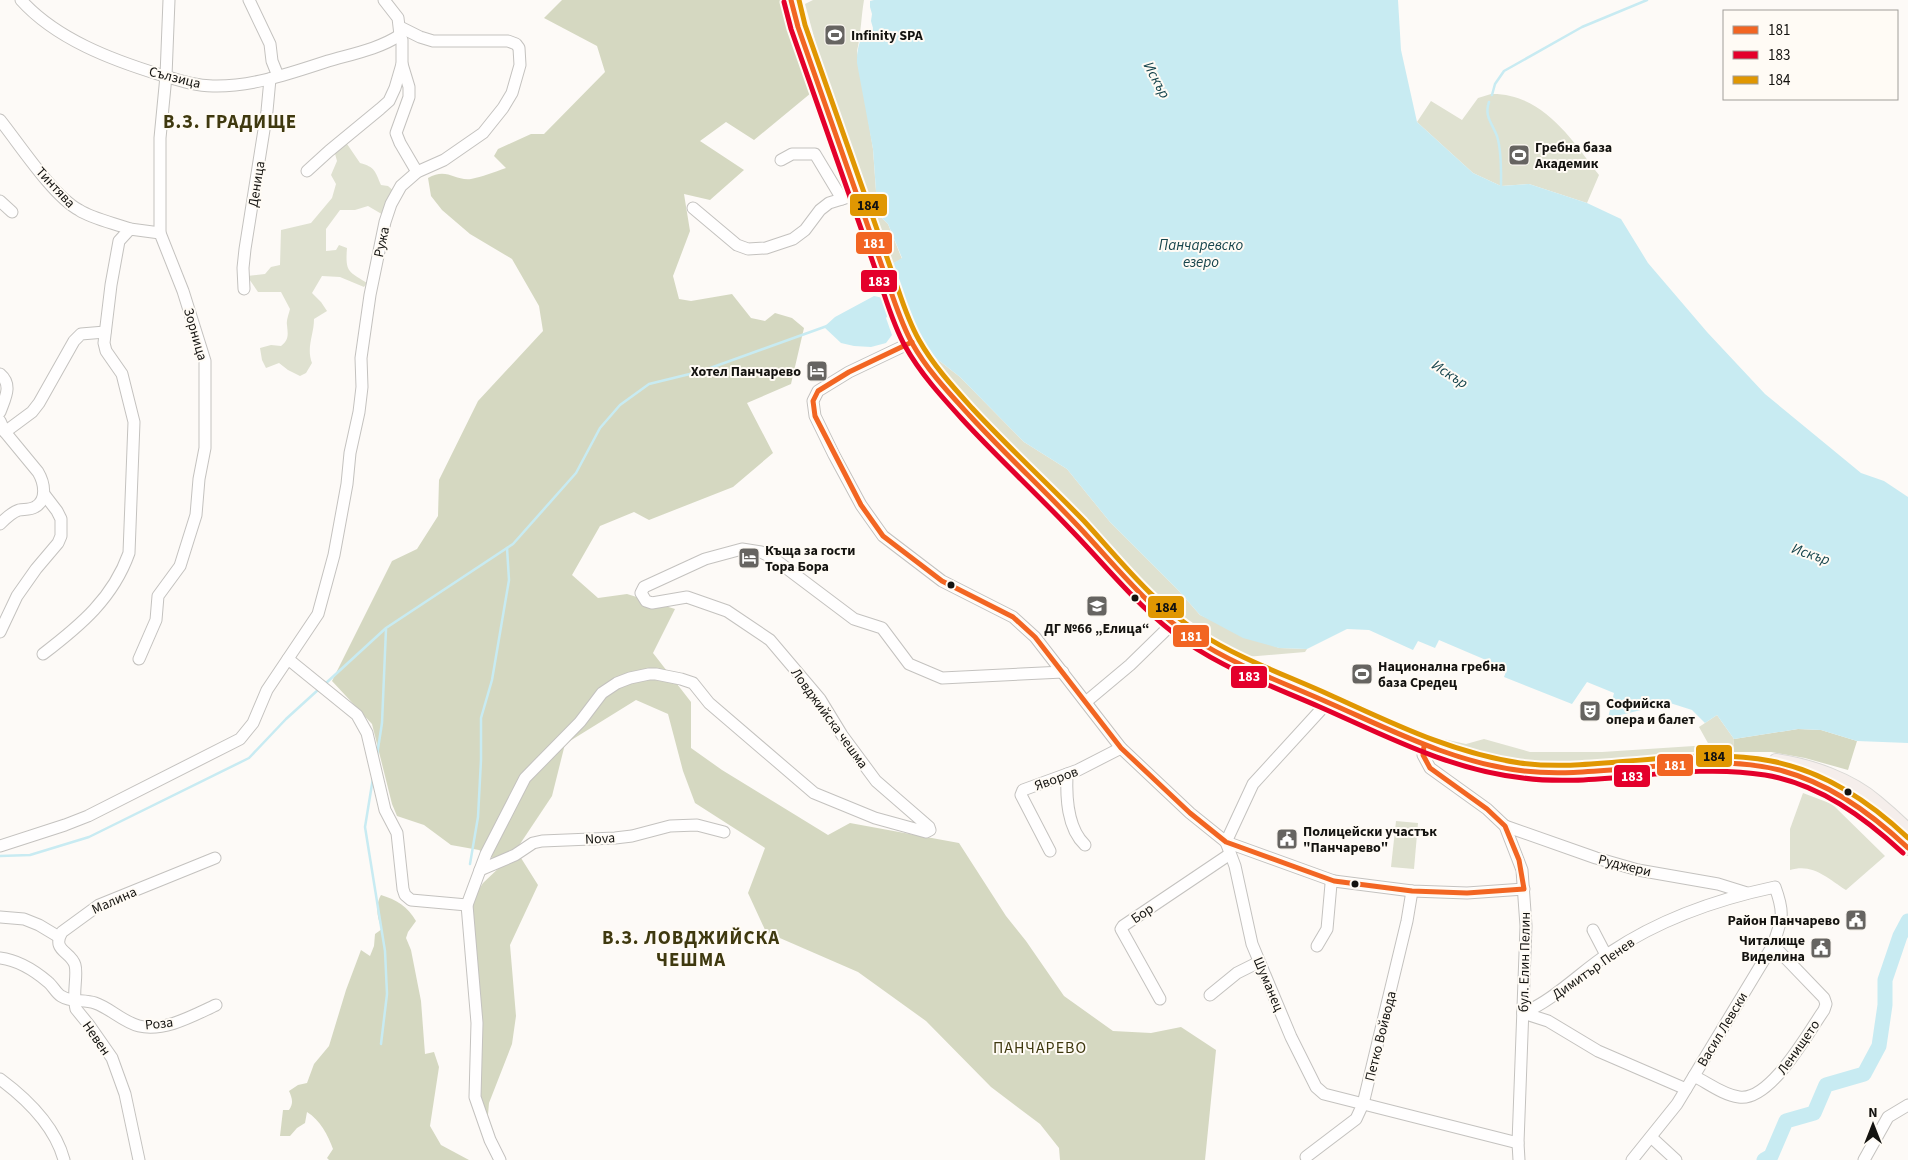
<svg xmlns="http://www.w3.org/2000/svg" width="1908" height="1160" viewBox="0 0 1908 1160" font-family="'Source Sans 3',sans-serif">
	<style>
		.green { fill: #dfe1d0 }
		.forest { fill: #d5d8c1 }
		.water { fill: #c8ebf2 }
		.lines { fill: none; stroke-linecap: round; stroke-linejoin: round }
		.stream { stroke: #c8ebf2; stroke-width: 2.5 }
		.river { stroke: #c8ebf2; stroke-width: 15 }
		.minor-casing { stroke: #c4c2bf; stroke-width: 13 }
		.major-casing { stroke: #d9d8d5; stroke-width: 16 }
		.minor { stroke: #fffefe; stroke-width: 11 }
		.major { stroke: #f5eeeb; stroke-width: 14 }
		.bus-1-casing { stroke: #fffbf5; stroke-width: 9 }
		.bus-2-casing { stroke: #fffbf5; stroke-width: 9 }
		.bus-3-casing { stroke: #fffbf5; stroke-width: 9 }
		.bus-1 { stroke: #f26522; stroke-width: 5 }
		.bus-2 { stroke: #e4002b; stroke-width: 5 }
		.bus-3 { stroke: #e09702; stroke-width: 5 }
		.bus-dot { fill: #141310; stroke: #fffbf5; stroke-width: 2 }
		.labels { text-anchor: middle; stroke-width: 4; stroke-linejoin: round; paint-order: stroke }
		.poi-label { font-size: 14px; font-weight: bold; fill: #141310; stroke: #fffbf5; text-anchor: start }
		.street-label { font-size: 14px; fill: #141310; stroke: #fffbf5 }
		.water-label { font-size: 15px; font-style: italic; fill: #17454d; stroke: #fffbf5 }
		.quarter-label { font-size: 16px; letter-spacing: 1px; fill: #3f390f; stroke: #fffbf5 }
		.district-label { font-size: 19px; font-weight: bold; letter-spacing: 1px; fill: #3f390f; stroke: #fffbf5 }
		.line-badge { stroke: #fffbf5; stroke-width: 2 }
		.badge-label { font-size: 14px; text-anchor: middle; font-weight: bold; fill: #fff }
		.pale-badge-label { font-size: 14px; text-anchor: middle; font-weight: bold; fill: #111 }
	</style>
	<rect width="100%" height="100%" fill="#fdfaf7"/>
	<g class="green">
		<path d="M813,0H864C861,17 861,35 857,51L873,149L877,205L881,217L888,224L902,259L892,264L860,183L822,66L805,4Z"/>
		<path d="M1491,94C1542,93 1571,138 1599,175L1587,203L1529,184L1501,186L1473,173L1417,122L1431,101L1462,120L1478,98Z"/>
		<path d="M345,141L360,163C375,167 375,171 381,185L388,186L395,192L385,216L368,206L355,210H340L326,229V251L336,250L339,245L347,248C345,273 349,271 367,283L364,287L340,277L322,276L312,293L321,302L327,311L314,319C314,335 306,347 312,363L306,373L300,376L288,370L279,363L266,368L262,360L260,348L271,345L281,346C289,340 288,335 287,325C286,320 289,314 290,309L281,292H258L247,276L265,274L271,267L280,265L281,230L311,223L332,198L336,184L331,175L337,161L334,150Z"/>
		<polygon points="932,355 960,377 1024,442 1067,469 1110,522 1178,590 1200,615 1279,648 1307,649 1305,652 1246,657 1187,625 1152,594 1087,522 964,403 938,368"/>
		<path d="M1717,715L1734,739L1733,752C1665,759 1594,774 1525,765C1487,760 1452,747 1415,735L1416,733L1466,744L1484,739L1530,752H1602L1709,745L1699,727Z"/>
		<path d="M1803,793L1832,804L1885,856L1846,890C1827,878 1813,863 1790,870V829Z"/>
		<polygon points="1396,821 1418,823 1414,869 1391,867"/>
	</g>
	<g class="forest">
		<path d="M562,0H781L811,93L754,140L726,122L700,141L744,170L710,200L684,194L690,231L673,276L679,299L691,301L732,294L751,318L765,321L775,313L792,318L804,328L791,384L747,403L773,453L733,487L649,520L634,512L600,526L572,575L598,598L627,594L675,609L653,653L691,702V748L722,770L828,835L850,823L959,843L1006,916L1026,941L1064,996L1113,1031L1151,1033L1181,1027L1216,1050L1205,1160H1060L1059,1148L1040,1124L991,1087L926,1021L858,972L766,932L748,893L765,848L695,803L683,771L668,714L636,700L565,744L552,796L516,850L538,885L510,945L516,1016L512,1044L489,1103L487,1126L478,1096L469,905L483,883L503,864L479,850L451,845L424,825L397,816L392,804L372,724L332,681L392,561L417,549L438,516L439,480L478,401L543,331L539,306L512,259L470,234L442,210L431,196L428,178C447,167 454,181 471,179C482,177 494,172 506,168L494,156L498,149L531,134H544L605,72L597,46L544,18Z"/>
		<polygon points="1798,729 1821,730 1857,741 1848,770 1805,758 1771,752 1733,752 1734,739"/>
		<path d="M381,895C397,900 407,906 416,921L408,932L406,938L411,950L421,1001L425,1054L434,1052L439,1067L430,1126L441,1145L469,1160H329L327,1158L333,1149C328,1135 320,1120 307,1112L305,1123L297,1128L290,1136H280L283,1110H289C294,1103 292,1098 289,1091L298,1085L307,1083L314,1064L329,1046L346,990L361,950L370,956L374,946L375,934L382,929C377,918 375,905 381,895Z"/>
	</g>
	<path class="water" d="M874,0H1398L1401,50L1417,122L1473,173L1501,186L1529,184L1587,203L1621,219L1648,263L1707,332L1765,394L1861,473L1884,481L1908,497V743L1857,741L1821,730L1798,729L1734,739L1717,715L1705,723L1692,710L1670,703L1608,718L1614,693L1587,682L1572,704L1504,677L1507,669L1439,640L1435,648L1418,641L1413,650L1369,630L1347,629L1307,649L1279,648L1243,638L1200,615L1178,590L1110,522L1067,469L1024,442L960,377L932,355L913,321L889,314L886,318L892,335L886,343L871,347L854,346L841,343L824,327L835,317L874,296L883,298L901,291L892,264L902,258L888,224L881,217L877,205L873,149L857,63C857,52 858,40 866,32L872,33L873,28L871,21L872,14L870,7V1Z"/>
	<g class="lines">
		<g class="stream">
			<polyline points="1492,95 1495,84 1504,71 1582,27 1647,0"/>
			<path d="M1489,102C1484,116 1492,123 1497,136C1502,152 1501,171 1501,187"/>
			<polyline points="325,684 386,628 513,544 576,473 600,428 620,405 649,384 702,371 827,326"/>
			<polyline points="377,755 382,723 386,629"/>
			<polyline points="373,778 365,827 385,951 387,994 381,1044"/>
			<polyline points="0,856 30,855 89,837 249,758 286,719 319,689"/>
			<polyline points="470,864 478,817 481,760 481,718 492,680 509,580 507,548"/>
		</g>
		<polyline class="river" points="1764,1160 1771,1156 1786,1121 1814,1113 1826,1085 1864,1074 1879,1046 1885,1005 1885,980 1900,936 1908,921"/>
		<g class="minor-casing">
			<g id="minor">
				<path d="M21,0C56,39 112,60 161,75C178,80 195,86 213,86C252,87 291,73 328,61C352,54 379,49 400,35"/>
				<polyline points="249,0 270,44 272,61 278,76"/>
				<polyline points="402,64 409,87 409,97 396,133 400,143 417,172"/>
				<path d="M0,120C20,145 53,196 79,210C93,219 114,223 130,229"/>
				<polyline points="781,160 792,154 815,154 842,199"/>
				<polyline points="307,171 329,151 380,109 389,101 395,88 402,64 402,40 400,35 398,18 384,0"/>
				<polyline points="0,201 12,212"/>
				<polyline points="693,208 737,245 748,249 766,248 793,239 805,230 820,210 829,203 858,194"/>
				<polyline points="244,289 243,268 245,249 267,111 270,79"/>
				<polyline points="912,342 849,372 818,391 813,401 815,416 834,455 861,505 883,536 942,581 1013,617 1035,637 1121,748 1190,813 1226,842 1334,881 1412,891 1467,893 1524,889"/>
				<path d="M0,374C13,385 5,398 0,412"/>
				<path d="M0,421L5,432L38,472C44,482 48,500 35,507C30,510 24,509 19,510C12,512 5,519 0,524"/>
				<polyline points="5,432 32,412 39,403 74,341 81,334 105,332"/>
				<polyline points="0,632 17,596 36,569 58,543 61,536 61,519 57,511 44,494"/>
				<path d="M43,654C81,625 113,598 129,553L134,422L122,374L106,351L104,343L111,285L119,241L130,229L160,233"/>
				<polyline points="139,659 156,620 158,596 180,566 185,550 196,515 199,479 205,448 205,361 183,291 160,233 160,138 166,76 169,0"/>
				<polyline points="288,659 357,715 367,733 385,810 397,833 403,889 405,895 411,900 467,905"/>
				<polyline points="1087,701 1130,665 1172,624"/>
				<polyline points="1328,702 1253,784 1226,842 1235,866 1252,944 1291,1037 1316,1087 1324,1094 1518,1143"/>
				<polyline points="1424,746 1423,755 1430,768 1487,809 1505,826 1522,870 1526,926 1518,1143 1519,1160"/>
				<path d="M1067,774C1066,797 1067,828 1085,845"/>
				<polyline points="1505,826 1596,858 1638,870 1718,884 1747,893"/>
				<polyline points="0,846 65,825 88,816 240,739 253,723 267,690 318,614 334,555 347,484 350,453 359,412 362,387 361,358 370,295 385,222 391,204 401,186 417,172 444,160 483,133 503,108 512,93 520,65 519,48 516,44 508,41 433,41 420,37 400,27"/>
				<polyline points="1050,851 1021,795 1023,790 1078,770 1121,748"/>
				<polyline points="480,870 515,855 533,843 542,841 615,838 632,836 670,826 697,825 724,832"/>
				<polyline points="0,917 24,919 39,925 59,937"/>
				<polyline points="1593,930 1606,955"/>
				<polyline points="1317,946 1327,929 1331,884 1334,881"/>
				<path d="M0,958C17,960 35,971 48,982C53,986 56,993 61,996C72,1003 83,999 95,1003C110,1008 123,1022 139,1026C165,1032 194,1015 216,1005"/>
				<polyline points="1210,995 1237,973 1259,962"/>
				<polyline points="1160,999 1121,929 1123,926 1230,854"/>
				<path d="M1523,1013C1556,999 1581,971 1611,952C1659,920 1718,899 1775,887C1785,914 1782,919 1773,945L1677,1104L1632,1160"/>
				<polyline points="1523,1013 1548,1021 1598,1051 1686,1089"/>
				<path d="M1694,1076C1708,1083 1723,1095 1739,1097C1770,1102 1808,1033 1824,1010L1826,1004L1824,998L1773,945"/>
				<path d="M0,1079C27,1099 55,1126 64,1160"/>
				<polyline points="1651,1137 1676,1160"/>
				<polyline points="1306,1157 1356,1119 1363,1104 1407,921 1412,891"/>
				<path d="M139,1160L125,1094L112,1058L89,1025L76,1009C72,994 78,975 75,965C71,951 51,951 62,932L99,905L215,858"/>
				<polyline points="500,1160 490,1140 475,1097 477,1023 467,905 486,854 525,778 580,722 602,693 617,683 630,678 649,674 656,674 681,679 693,683 709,703 814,793 875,818 926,832 930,830 929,827 876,781 842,735 820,699 770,640 727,611 687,597 652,603 646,601 641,593 644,587 705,559 742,549 761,552 773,558 854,619 882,628 909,664 942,678 1063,672"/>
				<polyline points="1864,1160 1888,1117 1908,1105"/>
			</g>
		</g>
		<g class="major-casing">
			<g id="major">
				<path d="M791,0L798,27L891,292C896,305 900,319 906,332C923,367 952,397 978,425C1011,459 1045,492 1078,526C1115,565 1148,609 1193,638C1234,665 1282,682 1327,702C1392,731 1452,763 1524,771C1566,776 1606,770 1648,767C1688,765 1744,760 1783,771C1832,785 1872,813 1908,848"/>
				<path d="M1776,761C1811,766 1850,780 1876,802C1887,811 1898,821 1908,831"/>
			</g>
		</g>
		<use href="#minor" class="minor"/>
		<use href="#major" class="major"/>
		<g class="bus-1-casing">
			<g id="bus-1">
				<path d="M791,0L798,27L891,292C897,309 903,327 912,343C927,370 949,393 970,416C1005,454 1043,489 1078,526C1115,565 1148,608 1193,638C1234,665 1282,682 1327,702C1391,730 1454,763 1524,771C1561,775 1598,771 1635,768C1683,764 1736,758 1783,771C1831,784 1872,814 1908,848"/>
				<polyline points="912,342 849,372 818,391 813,401 815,416 861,505 883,536 942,581 1013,617 1035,637 1121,748 1190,813 1226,842 1334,881 1412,891 1467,893 1524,889 1519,860 1505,826 1487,809 1430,768 1423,755 1424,746"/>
			</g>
		</g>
		<g class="bus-2-casing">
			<path id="bus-2" d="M784,2L791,29L884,294C890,312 896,330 905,346C920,373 941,396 962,419C997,457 1035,492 1071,530C1108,568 1141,611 1186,642C1227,670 1274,687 1320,707C1386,736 1450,770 1523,778C1561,783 1598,779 1635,776C1677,772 1722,768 1765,775C1819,784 1864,817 1903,853"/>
		</g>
		<g class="bus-3-casing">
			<path id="bus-3" d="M799,0L805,25L898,289C904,307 910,324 919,340C933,365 953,387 972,408C1008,447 1047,483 1084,521C1120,560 1153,603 1198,632C1239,659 1286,675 1330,695C1392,723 1452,753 1520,763C1557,768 1594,764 1630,761C1676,757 1725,752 1771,761C1823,771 1870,802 1908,838"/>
		</g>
		<use href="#bus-1" class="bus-1"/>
		<use href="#bus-2" class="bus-2"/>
		<use href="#bus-3" class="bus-3"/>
	</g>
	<defs>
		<g id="stadium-square" transform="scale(1.125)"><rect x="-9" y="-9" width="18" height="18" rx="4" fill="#666461" stroke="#fffbf5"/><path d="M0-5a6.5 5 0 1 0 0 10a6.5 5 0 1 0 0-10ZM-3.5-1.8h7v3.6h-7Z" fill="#fff"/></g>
		<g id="hotel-square" transform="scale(1.125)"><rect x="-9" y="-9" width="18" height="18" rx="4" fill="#666461" stroke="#fffbf5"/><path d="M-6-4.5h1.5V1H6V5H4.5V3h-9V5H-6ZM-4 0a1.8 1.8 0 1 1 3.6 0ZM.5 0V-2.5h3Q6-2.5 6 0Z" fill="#fff"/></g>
		<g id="school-square" transform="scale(1.125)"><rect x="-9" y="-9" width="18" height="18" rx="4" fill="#666461" stroke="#fffbf5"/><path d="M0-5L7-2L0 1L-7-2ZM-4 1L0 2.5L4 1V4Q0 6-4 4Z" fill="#fff"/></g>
		<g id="theatre-square" transform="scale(1.125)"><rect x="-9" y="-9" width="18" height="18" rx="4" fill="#666461" stroke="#fffbf5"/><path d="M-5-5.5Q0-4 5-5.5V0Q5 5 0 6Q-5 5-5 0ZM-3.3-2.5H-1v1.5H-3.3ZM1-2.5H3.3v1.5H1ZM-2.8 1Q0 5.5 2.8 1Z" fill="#fff"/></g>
		<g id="civic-square" transform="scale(1.125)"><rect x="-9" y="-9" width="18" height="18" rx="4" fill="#666461" stroke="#fffbf5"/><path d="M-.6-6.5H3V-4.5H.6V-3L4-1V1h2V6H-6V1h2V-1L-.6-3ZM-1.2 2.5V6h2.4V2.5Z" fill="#fff"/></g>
	</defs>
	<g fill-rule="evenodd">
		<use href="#stadium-square" x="835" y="35"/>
		<use href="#stadium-square" x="1519" y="155"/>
		<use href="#hotel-square" x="817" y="371"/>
		<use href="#hotel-square" x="749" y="558"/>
		<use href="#school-square" x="1097" y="606"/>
		<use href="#stadium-square" x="1362" y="674"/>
		<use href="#theatre-square" x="1590" y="711"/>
		<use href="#civic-square" x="1287" y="839"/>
		<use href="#civic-square" x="1856" y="920"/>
		<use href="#civic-square" x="1821" y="948"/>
	</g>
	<g class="bus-dot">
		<circle cx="951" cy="585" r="4.5"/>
		<circle cx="1135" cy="598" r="4.5"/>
		<circle cx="1848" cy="792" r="4.5"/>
		<circle cx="1355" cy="884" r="4.5"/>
	</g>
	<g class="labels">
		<g class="poi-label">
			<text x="851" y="40">Infinity SPA</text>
			<text x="1535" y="152">Гребна база<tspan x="1535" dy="16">Академик</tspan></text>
			<text x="801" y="376" text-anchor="end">Хотел Панчарево</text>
			<text x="765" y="555">Къща за гости<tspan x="765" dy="16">Тора Бора</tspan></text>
			<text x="1097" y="633" text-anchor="middle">ДГ №66 „Елица“</text>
			<text x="1378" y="671">Национална гребна<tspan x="1378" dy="16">база Средец</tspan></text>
			<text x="1606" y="708">Софийска<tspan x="1606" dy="16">опера и балет</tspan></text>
			<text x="1303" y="836">Полицейски участък<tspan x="1303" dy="16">"Панчарево"</tspan></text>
			<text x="1840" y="925" text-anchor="end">Район Панчарево</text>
			<text x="1805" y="945" text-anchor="end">Читалище<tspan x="1805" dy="16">Виделина</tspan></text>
		</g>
		<g class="street-label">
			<text transform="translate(175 77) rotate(14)" y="5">Сълзица</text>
			<text transform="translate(256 184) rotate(-81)" y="5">Деница</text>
			<text transform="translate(56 187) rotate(47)" y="5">Тинтява</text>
			<text transform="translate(381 242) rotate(-78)" y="5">Ружа</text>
			<text transform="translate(196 334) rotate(74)" y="5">Зорница</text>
			<text transform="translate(830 718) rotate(54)" y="5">Ловджийска чешма</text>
			<text transform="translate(1056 778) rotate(-20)" y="5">Яворов</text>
			<text transform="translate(600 838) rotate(-3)" y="5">Nova</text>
			<text transform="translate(1625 865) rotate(14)" y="5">Руджери</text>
			<text transform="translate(114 900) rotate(-24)" y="5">Малина</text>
			<text transform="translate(1142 913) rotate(-34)" y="5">Бор</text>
			<text transform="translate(1524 962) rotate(-89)" y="5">бул. Елин Пелин</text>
			<text transform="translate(1593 968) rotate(-35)" y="5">Димитър Пенев</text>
			<text transform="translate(1269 984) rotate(67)" y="5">Шуманец</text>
			<text transform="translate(159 1023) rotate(-6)" y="5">Роза</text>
			<text transform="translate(1722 1029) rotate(-59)" y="5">Васил Левски</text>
			<text transform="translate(1380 1036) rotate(-76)" y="5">Петко Войвода</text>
			<text transform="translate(97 1038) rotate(55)" y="5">Невен</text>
			<text transform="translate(1798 1047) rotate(-55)" y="5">Ленището</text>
		</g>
		<g class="water-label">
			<text transform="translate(1157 80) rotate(62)" y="5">Искър</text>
			<text x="1201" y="250">Панчаревско<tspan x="1201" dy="17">езеро</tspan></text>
			<text transform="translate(1450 374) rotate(33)" y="5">Искър</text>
			<text transform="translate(1811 554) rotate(19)" y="5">Искър</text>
		</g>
		<g class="quarter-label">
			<text x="1040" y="1053">ПАНЧАРЕВО</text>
		</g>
		<g class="district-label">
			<text x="230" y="128">В.З. ГРАДИЩЕ</text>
			<text x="691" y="944">В.З. ЛОВДЖИЙСКА<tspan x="691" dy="22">ЧЕШМА</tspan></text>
		</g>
	</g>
	<g class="line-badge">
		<rect x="849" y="193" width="39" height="24" rx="5" fill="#e09702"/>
		<rect x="855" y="231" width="38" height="24" rx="5" fill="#f26522"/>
		<rect x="860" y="269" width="38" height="24" rx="5" fill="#e4002b"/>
		<rect x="1147" y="595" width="38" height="24" rx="5" fill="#e09702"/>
		<rect x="1172" y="624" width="38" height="24" rx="5" fill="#f26522"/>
		<rect x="1230" y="665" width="38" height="24" rx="5" fill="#e4002b"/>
		<rect x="1695" y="744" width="38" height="24" rx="5" fill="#e09702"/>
		<rect x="1656" y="753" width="38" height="24" rx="5" fill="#f26522"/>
		<rect x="1613" y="764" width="38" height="24" rx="5" fill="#e4002b"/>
	</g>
	<g class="badge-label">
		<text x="874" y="248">181</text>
		<text x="879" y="286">183</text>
		<text x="1191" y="641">181</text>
		<text x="1249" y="681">183</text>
		<text x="1675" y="770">181</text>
		<text x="1632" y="781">183</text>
	</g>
	<g class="pale-badge-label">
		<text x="868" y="210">184</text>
		<text x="1166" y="612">184</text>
		<text x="1714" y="761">184</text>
	</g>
	<rect x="1723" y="10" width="175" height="90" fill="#fffbf5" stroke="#a19e99"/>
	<rect x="1733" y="26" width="25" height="8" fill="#f26522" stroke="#a19e99"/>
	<text x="1768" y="35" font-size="15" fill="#141310">181</text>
	<rect x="1733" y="51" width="25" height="8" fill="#e4002b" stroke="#a19e99"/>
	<text x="1768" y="60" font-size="15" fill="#141310">183</text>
	<rect x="1733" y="76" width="25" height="8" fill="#e09702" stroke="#a19e99"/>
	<text x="1768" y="85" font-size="15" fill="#141310">184</text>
	<g transform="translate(1873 1125)" stroke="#fffbf5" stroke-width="4" paint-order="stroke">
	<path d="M0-4L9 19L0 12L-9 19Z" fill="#141310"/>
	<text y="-8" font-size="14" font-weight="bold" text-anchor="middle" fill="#141310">N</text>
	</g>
</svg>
